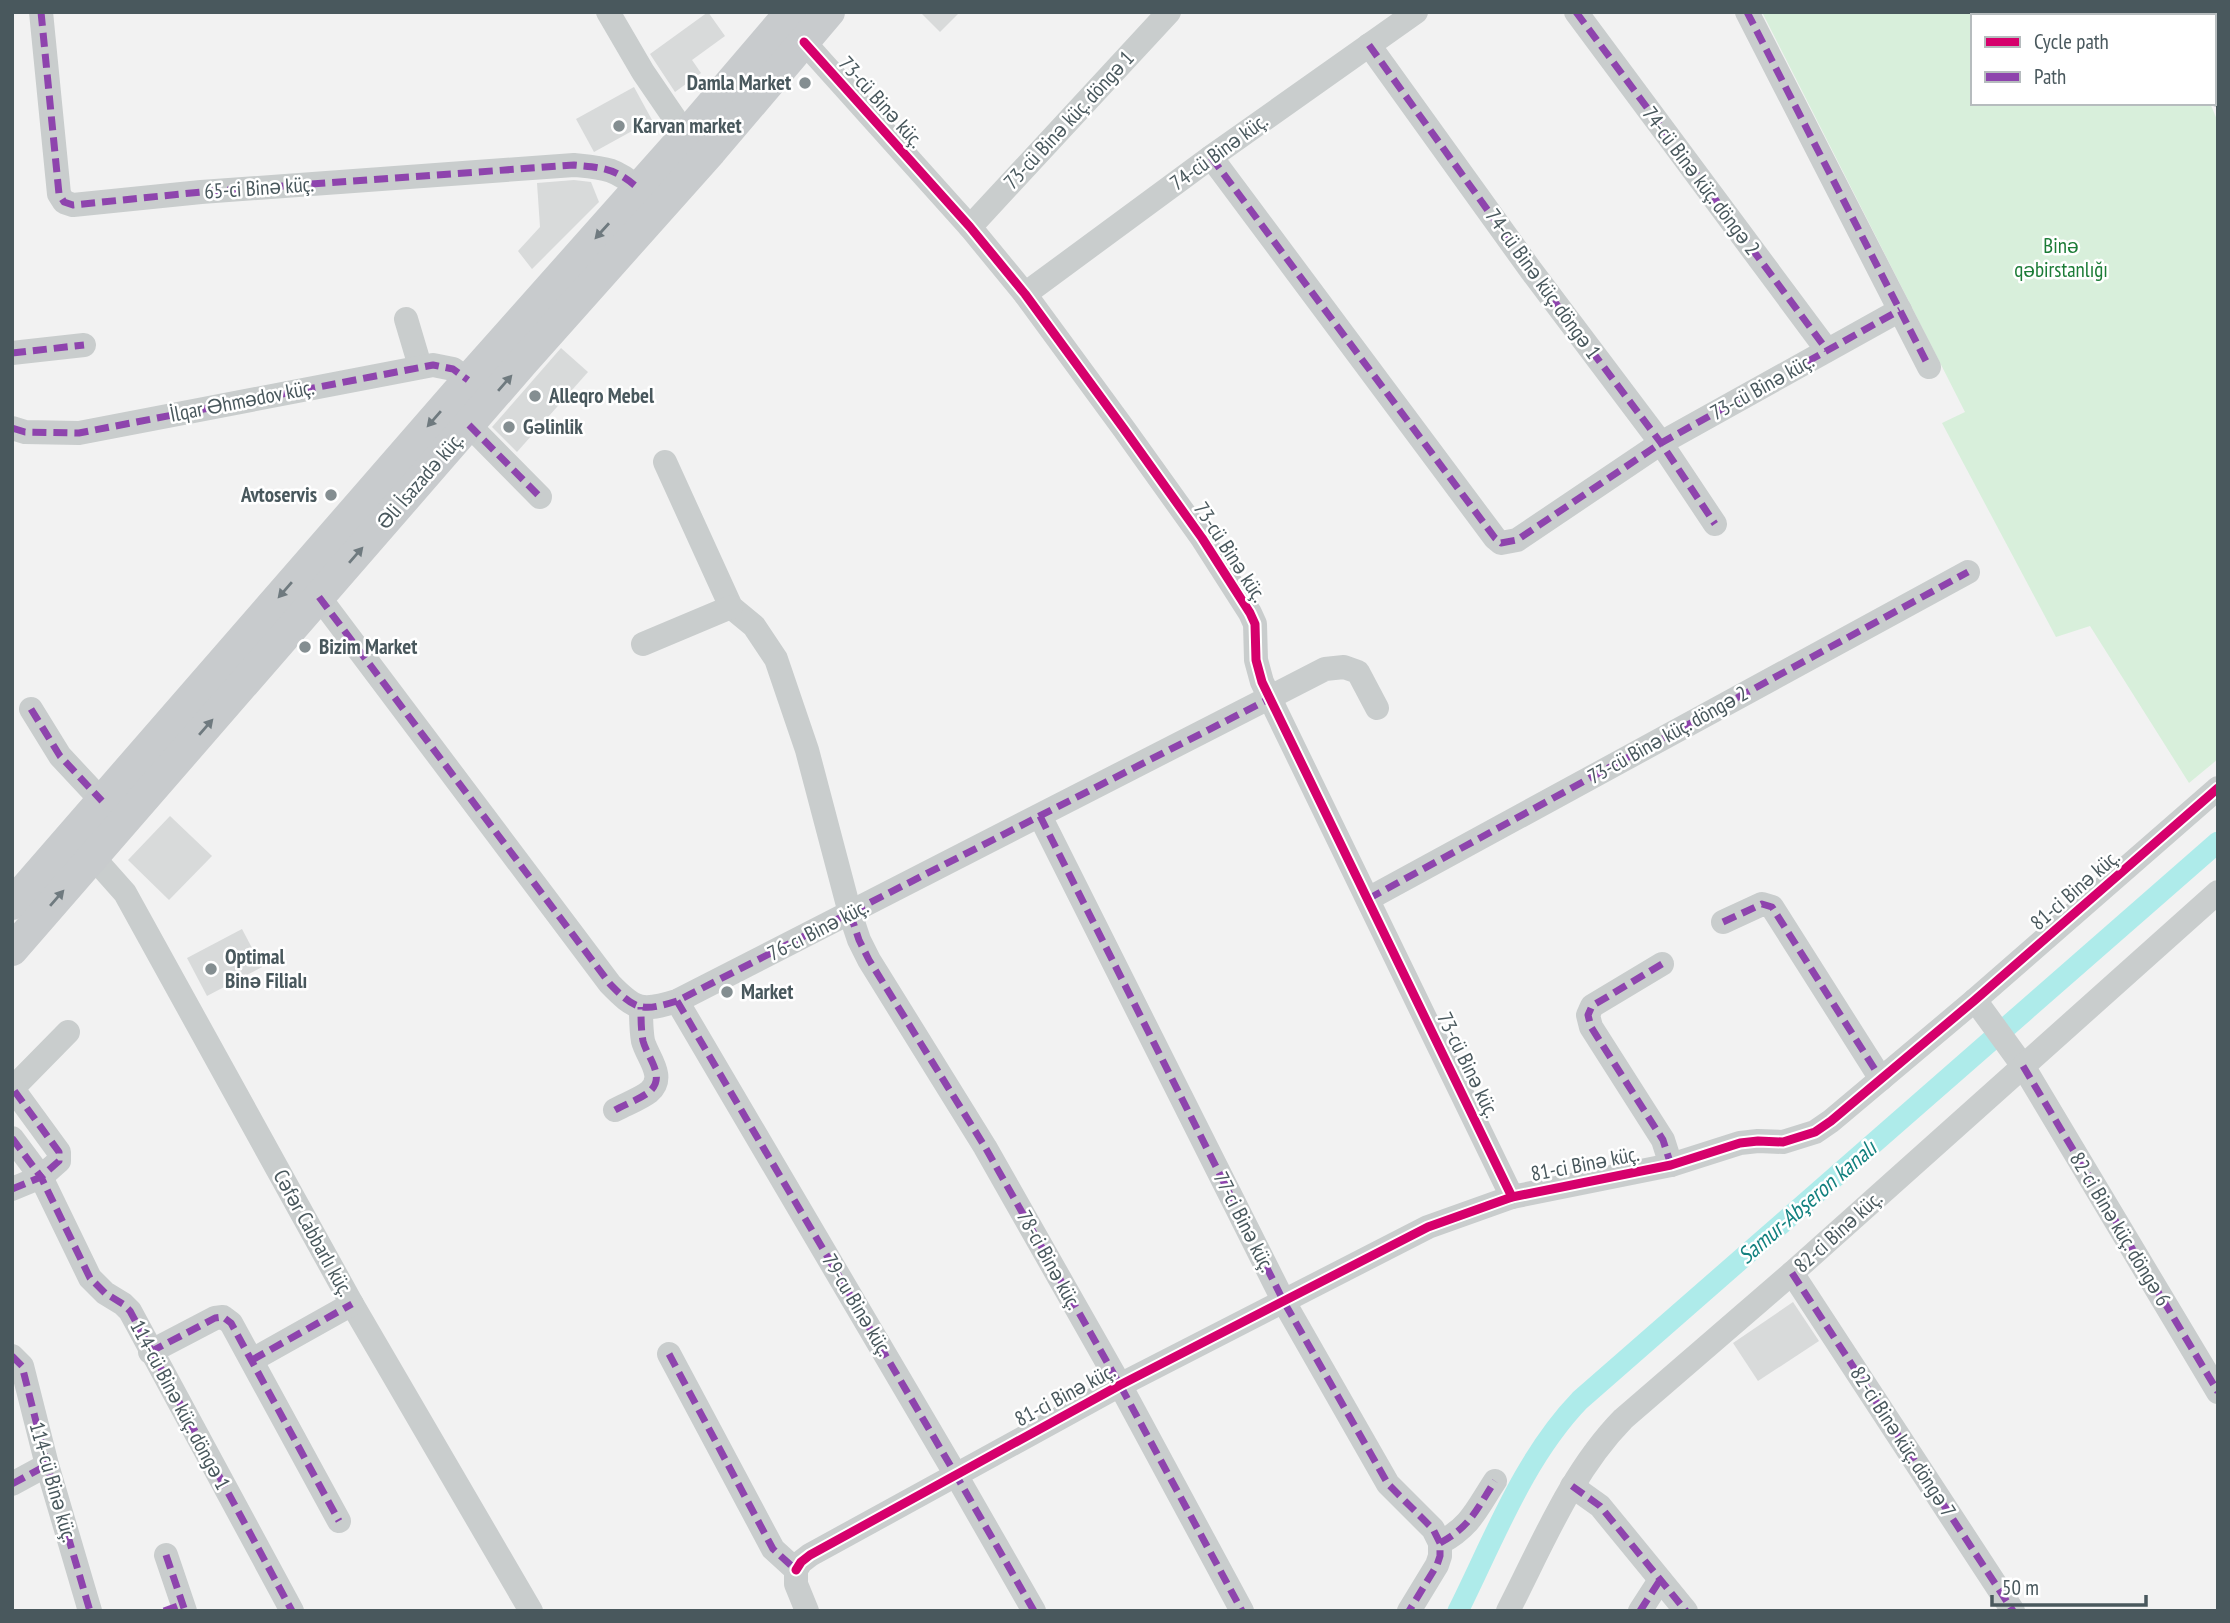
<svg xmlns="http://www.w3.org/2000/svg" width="2230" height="1623" viewBox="0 0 2230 1623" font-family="'PT Sans Narrow',sans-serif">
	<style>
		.green { fill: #d8efdb }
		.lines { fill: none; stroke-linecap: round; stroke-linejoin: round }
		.canal { stroke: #aeebea; stroke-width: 21 }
		.building { fill: #d8dada }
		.minor { stroke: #c9cdcd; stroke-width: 24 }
		.major { stroke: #c8cbcd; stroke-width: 32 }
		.quiet { stroke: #8e44ad; stroke-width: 7; stroke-dasharray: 14 7; stroke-linecap: butt }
		.cycleway-casing { stroke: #fff; stroke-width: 13 }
		.cycleway { stroke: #d6006c; stroke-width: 9 }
		.oneway { fill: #6f7a7f }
		.poi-dot { fill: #848e91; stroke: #fff; stroke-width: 2.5 }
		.labels { text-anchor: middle; stroke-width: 5; stroke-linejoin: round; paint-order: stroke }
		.poi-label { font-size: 21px; font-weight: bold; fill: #49585d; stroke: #fff; text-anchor: start }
		.street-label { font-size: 21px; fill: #49585d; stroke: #fff }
		.park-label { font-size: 21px; fill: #1c7c37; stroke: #fff }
		.water-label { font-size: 23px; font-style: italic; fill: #13817f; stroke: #fff }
	</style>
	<rect width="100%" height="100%" fill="#f2f2f2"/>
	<polygon class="green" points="1762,12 2172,12 2174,16 1973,16 1973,103 2210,103 2218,122 2218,759 2189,783 2090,626 2056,637 1942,423 1965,412"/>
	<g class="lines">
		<path class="canal" d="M1458,1611C1494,1539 1524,1458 1580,1400L2218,842"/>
	</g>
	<g class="building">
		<polygon points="708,12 725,36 692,60 701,73 675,92 650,54"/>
		<polygon points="920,12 960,12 940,32"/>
		<polygon points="634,87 652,120 594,152 576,119"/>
		<polygon points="574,180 591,182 599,202 532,269 518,251 540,227 537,183"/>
		<polygon points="561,348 588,372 517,452 492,427"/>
		<polygon points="170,816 212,856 169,900 128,860"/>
		<polygon points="242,929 262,967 207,996 187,958"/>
		<polygon points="1793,1302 1819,1341 1758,1381 1733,1343"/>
	</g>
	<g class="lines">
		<g class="minor">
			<path d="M41,12L59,194L64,202L73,205L201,192L574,165C605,168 615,168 639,189"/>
			<polyline points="608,12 643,72 686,135"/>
			<polyline points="1576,12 1827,350"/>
			<polyline points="1747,12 1929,367"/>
			<polyline points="2183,12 2184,16"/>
			<polyline points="804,42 970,227 1025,294 1124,429 1202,538 1250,613 1255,624 1256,660 1262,682 1512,1197"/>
			<polyline points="1369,45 1530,269 1661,443 1715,524"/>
			<polyline points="2214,87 2218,95"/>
			<polyline points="1211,157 1495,538 1501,543 1517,540 1661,443 1900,310"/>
			<polyline points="970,227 1169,12"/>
			<polyline points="1025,294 1211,157 1416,12"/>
			<polyline points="406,319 420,366"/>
			<polyline points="12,353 84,345"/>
			<polyline points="469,425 540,497"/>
			<polyline points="12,428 25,432 79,433 433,365 453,369 468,380"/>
			<polyline points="665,462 731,607 754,626 776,659 807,750 850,913 859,940 869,960 985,1147 1120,1385 1242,1611"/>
			<path d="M319,597L610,984C635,1010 642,1012 677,1001L1325,669L1344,667L1358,672L1377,708"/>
			<polyline points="643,644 731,607"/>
			<polyline points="31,709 60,756 102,801"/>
			<polyline points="1040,816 1284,1302 1388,1484 1433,1529 1440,1543 1440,1556 1437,1565 1409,1611"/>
			<polyline points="93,857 125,893 352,1304 531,1611"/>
			<polyline points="1368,899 1968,572"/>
			<polyline points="1723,922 1762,904 1772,907 1881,1079"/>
			<polyline points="1662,964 1592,1006 1588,1015 1591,1027 1663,1140 1671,1165"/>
			<polyline points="1975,1000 2023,1066 2218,1392"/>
			<polyline points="677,1001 956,1475 1034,1611"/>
			<polyline points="12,1089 68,1032"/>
			<path d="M615,1110C626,1104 640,1099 649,1092C667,1077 647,1057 643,1041C641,1030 641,1019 641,1007"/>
			<polyline points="12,1138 41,1177 90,1278 105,1293 123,1304 130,1311 292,1611"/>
			<polyline points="12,1189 41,1177 59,1161 59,1152 13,1089"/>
			<polyline points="1792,1273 2013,1611"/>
			<polyline points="150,1352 215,1318 223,1317 231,1323 339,1521"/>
			<polyline points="669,1354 773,1549 796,1570"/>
			<polyline points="12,1356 22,1366 47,1465 90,1611"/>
			<polyline points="252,1360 352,1304"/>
			<polyline points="12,1484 47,1465"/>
			<polyline points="1572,1486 1600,1506 1686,1611"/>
			<path d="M1440,1543C1471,1526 1476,1510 1495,1481"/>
			<polyline points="166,1555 185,1611"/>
			<polyline points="796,1570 801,1562 810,1555 1120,1385 1428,1227 1512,1197 1671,1165 1740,1143 1758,1141 1783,1142 1815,1132 1831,1121 1975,1000 2218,788"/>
			<polyline points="796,1570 796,1584 807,1611"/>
			<path d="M1508,1611C1542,1545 1571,1472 1623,1419L1792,1273L2218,892"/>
			<polyline points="1640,1611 1660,1580"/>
		</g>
		<g class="major">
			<polyline points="12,904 468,380 686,135 791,12"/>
			<polyline points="12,950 523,362 711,151 829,12"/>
		</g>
		<g class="quiet">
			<path d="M41,12L59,194L64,202L73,205L201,192L574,165C605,168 615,168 639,189"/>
			<polyline points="1576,12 1827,350"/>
			<polyline points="1747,12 1929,367"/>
			<polyline points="2183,12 2184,16"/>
			<polyline points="1369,45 1530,269 1661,443 1715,524"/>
			<polyline points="2214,87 2218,95"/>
			<polyline points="1211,157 1495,538 1501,543 1517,540 1661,443 1900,310"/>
			<polyline points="12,353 84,345"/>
			<polyline points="469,425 540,497"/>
			<polyline points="12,428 25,432 79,433 433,365 453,369 468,380"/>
			<path d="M319,597L610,984C635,1010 642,1012 677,1001L1271,698"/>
			<polyline points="31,709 60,756 102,801"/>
			<polyline points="1040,816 1284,1302 1388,1484 1433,1529 1440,1543 1440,1556 1437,1565 1409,1611"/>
			<polyline points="1368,899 1968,572"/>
			<polyline points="850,913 859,940 869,960 985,1147 1120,1385 1242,1611"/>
			<polyline points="1723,922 1762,904 1772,907 1881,1079"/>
			<polyline points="1662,964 1592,1006 1588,1015 1591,1027 1663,1140 1671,1165"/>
			<polyline points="677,1001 956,1475 1034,1611"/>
			<polyline points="2023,1066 2218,1392"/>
			<path d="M615,1110C626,1104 640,1099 649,1092C667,1077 647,1057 643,1041C641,1030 641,1019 641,1007"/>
			<polyline points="12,1138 41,1177 90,1278 105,1293 123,1304 130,1311 292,1611"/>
			<polyline points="12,1189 41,1177 59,1161 59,1152 13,1089"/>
			<polyline points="1792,1273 2013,1611"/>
			<polyline points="150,1352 215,1318 223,1317 231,1323 339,1521"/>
			<polyline points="669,1354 773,1549 796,1570"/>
			<polyline points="12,1356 22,1366 47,1465 90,1611"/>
			<polyline points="252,1360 352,1304"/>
			<polyline points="12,1484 47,1465"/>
			<polyline points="1572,1486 1600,1506 1686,1611"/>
			<path d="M1440,1543C1471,1526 1476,1510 1495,1481"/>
			<polyline points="166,1555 185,1611"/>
			<polyline points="164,1611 183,1604"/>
			<polyline points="1640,1611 1660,1580"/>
		</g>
		<g class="cycleway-casing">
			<g id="cycleway">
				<polyline points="804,42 970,227 1025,294 1124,429 1202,538 1250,613 1255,624 1256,660 1262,682 1512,1197"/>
				<polyline points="796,1570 801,1562 810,1555 1120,1385 1428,1227 1512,1197 1671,1165 1740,1143 1758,1141 1783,1142 1815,1132 1831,1121 1975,1000 2218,788"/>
			</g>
		</g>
		<use href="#cycleway" class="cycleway"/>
	</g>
	<defs><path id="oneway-solid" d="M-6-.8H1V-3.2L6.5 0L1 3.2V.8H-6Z" transform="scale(1.75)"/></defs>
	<g class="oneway">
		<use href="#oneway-solid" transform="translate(602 231) rotate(132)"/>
		<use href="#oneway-solid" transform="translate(505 383) rotate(-49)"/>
		<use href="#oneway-solid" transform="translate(434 419) rotate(131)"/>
		<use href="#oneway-solid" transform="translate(356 555) rotate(-49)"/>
		<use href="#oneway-solid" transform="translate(285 590) rotate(131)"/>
		<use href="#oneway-solid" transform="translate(206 727) rotate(-49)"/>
		<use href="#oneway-solid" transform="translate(57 898) rotate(-49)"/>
	</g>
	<g class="poi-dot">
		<circle cx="805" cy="83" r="7"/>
		<circle cx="619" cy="126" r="7"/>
		<circle cx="535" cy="396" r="7"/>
		<circle cx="509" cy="427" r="7"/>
		<circle cx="331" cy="495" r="7"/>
		<circle cx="305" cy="647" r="7"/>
		<circle cx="211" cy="969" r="7"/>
		<circle cx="727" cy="992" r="7"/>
	</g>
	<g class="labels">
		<g class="poi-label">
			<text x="791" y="90" text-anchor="end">Damla Market</text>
			<text x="633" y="133">Karvan market</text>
			<text x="549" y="403">Alleqro Mebel</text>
			<text x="523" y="434">Gəlinlik</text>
			<text x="317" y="502" text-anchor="end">Avtoservis</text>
			<text x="319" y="654">Bizim Market</text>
			<text x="225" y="964">Optimal<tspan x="225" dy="24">Binə Filialı</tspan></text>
			<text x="741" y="999">Market</text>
		</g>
		<g class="street-label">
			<text transform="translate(881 102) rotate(48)" y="7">73-cü Binə küç.</text>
			<text transform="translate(1069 120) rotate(-47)" y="7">73-cü Binə küç. döngə 1</text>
			<text transform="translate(1219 152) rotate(-36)" y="7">74-cü Binə küç.</text>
			<text transform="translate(1701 181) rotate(53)" y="7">74-cü Binə küç. döngə 2</text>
			<text transform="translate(259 188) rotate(-4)" y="7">65-ci Binə küç.</text>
			<text transform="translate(1543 284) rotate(54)" y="7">74-cü Binə küç. döngə 1</text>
			<text transform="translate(1762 387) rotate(-29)" y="7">73-cü Binə küç.</text>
			<text transform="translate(242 401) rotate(-11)" y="7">İlqar Əhmədov küç.</text>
			<text transform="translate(420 481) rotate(-49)" y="7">Əli İsazadə küç.</text>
			<text transform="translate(1230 552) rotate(57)" y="7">73-cü Binə küç.</text>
			<text transform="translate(1668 735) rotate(-29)" y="7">73-cü Binə küç. döngə 2</text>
			<text transform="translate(2075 890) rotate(-41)" y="7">81-ci Binə küç.</text>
			<text transform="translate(818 930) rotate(-27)" y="7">76-cı Binə küç.</text>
			<text transform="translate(1468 1065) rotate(64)" y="7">73-cü Binə küç.</text>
			<text transform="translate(1585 1164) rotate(-11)" y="7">81-ci Binə küç.</text>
			<text transform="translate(1244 1222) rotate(63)" y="7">77-ci Binə küç.</text>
			<text transform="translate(2120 1229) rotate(59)" y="7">82-ci Binə küç. döngə 6</text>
			<text transform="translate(1838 1232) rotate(-42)" y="7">82-ci Binə küç.</text>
			<text transform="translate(313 1233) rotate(61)" y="7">Cəfər Cabbarlı küç.</text>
			<text transform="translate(1049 1260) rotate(61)" y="7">78-ci Binə küç.</text>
			<text transform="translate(857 1305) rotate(59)" y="7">79-cu Binə küç.</text>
			<text transform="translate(1065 1395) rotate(-28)" y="7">81-ci Binə küç.</text>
			<text transform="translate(180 1405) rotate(62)" y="7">114-cü Binə küç. döngə 1</text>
			<text transform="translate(1903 1442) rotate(57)" y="7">82-ci Binə küç. döngə 7</text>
			<text transform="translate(53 1482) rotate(74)" y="7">114-cü Binə küç.</text>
		</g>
		<g class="park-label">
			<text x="2061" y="253">Binə<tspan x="2061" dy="24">qəbirstanlığı</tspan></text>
		</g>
		<g class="water-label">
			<text transform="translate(1807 1202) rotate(-41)" y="8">Samur-Abşeron kanalı</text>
		</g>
	</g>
	<rect width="2230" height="1623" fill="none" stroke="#49585d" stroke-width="28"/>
	<rect x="1971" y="14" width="245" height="91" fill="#ffffff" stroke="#b6bcbe" stroke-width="2"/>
	<rect x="1985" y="37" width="35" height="10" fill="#d6006c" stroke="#b6bcbe" stroke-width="2"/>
	<text x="2034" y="49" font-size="21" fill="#49585d">Cycle path</text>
	<rect x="1985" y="72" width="35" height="10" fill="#8e44ad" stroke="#b6bcbe" stroke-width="2"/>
	<text x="2034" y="84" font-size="21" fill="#49585d">Path</text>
	<path d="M1992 1595v10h154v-10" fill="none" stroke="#49585d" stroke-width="3.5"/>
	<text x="2002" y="1595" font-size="21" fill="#49585d" stroke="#ffffff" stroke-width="5" paint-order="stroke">50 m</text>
</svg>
